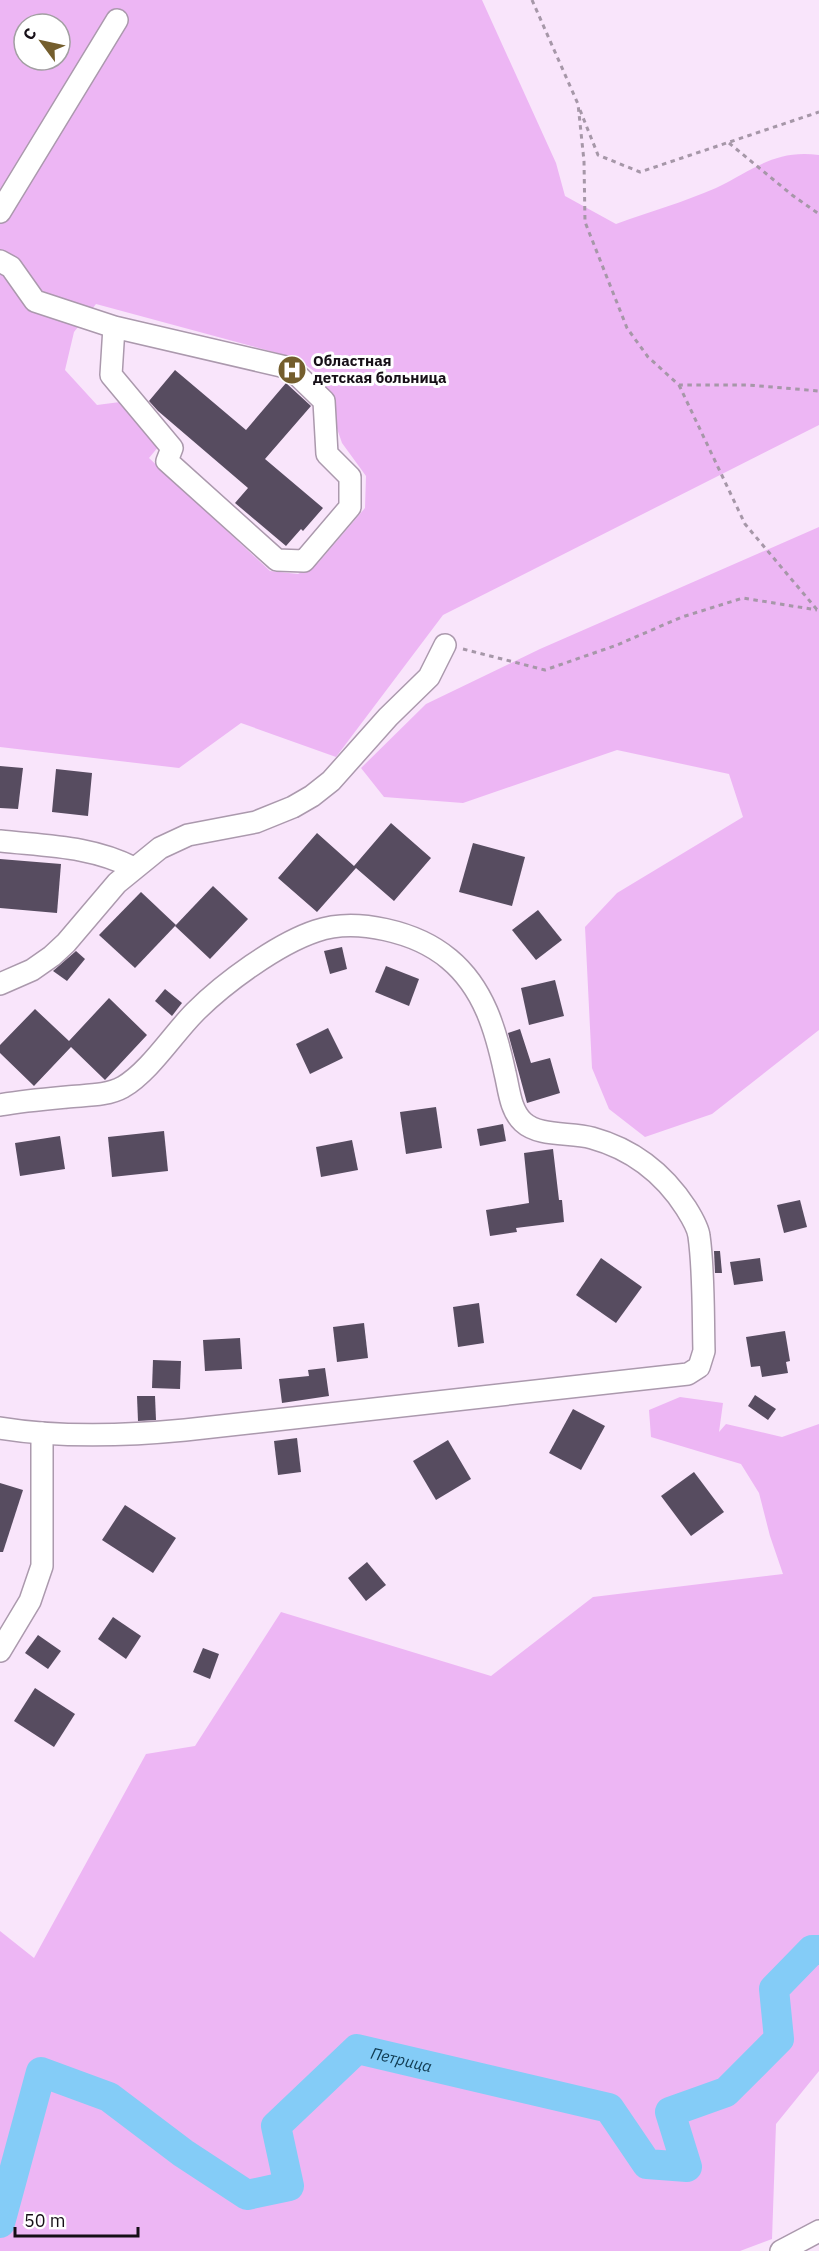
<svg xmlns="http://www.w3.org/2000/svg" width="819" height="2251" viewBox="0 0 819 2251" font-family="'IBM Plex Sans',sans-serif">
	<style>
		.green { fill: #edb6f4; fill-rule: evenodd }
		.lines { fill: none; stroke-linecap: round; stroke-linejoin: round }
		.river { stroke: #84ccf7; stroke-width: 30 }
		.building { fill: #574c60 }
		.minor-casing { stroke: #ab99ad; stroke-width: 24 }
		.path { stroke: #a697a8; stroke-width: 3; stroke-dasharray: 4.5 4.5; stroke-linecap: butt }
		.minor { stroke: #fff; stroke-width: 21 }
		.labels { text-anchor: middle; stroke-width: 6; stroke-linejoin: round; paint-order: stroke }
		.poi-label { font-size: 15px; font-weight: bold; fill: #160f17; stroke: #fff; text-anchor: start }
		.water-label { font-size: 16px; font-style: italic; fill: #103a50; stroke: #fff }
	</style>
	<rect width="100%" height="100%" fill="#f9e5fb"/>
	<g class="green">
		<path d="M0,0H482L556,163L565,196L616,224C649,212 684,202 716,188C753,170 775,149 819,155V425L443,615L336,757L241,723L179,768L0,747ZM24,24H60V60H24ZM96,304L296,358L318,374L342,443L366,476L365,508L318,563L298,574L270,571L149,458L159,446L120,402L97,405L65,370L74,332Z"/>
		<polygon points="819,527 819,1030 712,1114 645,1137 609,1109 592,1068 585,927 617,893 743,817 729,774 617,750 463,803 384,797 361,768 426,704 540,649"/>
		<polygon points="680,1397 723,1403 719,1432 726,1424 782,1437 819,1424 819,2071 776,2124 772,2239 740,2251 0,2251 0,1931 34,1958 146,1754 195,1746 281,1612 491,1676 593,1597 783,1574 770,1536 759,1493 741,1464 651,1437 649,1410"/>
	</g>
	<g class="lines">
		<path class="river" id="s1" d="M0,2223L41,2072L109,2097L183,2153L247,2195L289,2186L276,2126L357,2049L609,2108L647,2164L687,2167L670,2112L726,2092L779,2039L774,1989L812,1950H819"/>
	</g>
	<g class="building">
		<polygon points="175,370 246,430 286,383 311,406 265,459 323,508 303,531 301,529 286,546 235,503 248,488 158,411 149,401"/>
		<polygon points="0,766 23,768 18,809 0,808"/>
		<polygon points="56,769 92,773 88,816 52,812"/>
		<polygon points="391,823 431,858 394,901 356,868 317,912 278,878 317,833 354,866"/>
		<polygon points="473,843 525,857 512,906 459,892"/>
		<polygon points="0,859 61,864 57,913 0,908"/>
		<polygon points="213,886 248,919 210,959 175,926"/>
		<polygon points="141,892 176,925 135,968 99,935"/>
		<polygon points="538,910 562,940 536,960 512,930"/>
		<polygon points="342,947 347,969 330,974 324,951"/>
		<polygon points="76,951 85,959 67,981 53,971"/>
		<polygon points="386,966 419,979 409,1006 375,992"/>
		<polygon points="555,980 564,1016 529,1025 521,988"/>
		<polygon points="165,989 182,1003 172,1016 155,1001"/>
		<polygon points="109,998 147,1035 105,1080 71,1047 34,1086 0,1053 0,1045 35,1009 69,1041"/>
		<polygon points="328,1028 343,1058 310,1074 296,1044"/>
		<polygon points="520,1029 531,1063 550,1058 560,1093 527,1103 508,1033"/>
		<polygon points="436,1107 442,1148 406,1154 400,1112"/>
		<polygon points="503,1124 506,1141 480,1146 477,1129"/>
		<polygon points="164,1131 168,1171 112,1177 108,1137"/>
		<polygon points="60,1136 65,1169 20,1176 15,1143"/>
		<polygon points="352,1140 358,1170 321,1177 316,1147"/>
		<polygon points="553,1149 559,1200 562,1200 564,1222 516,1228 517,1232 490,1236 486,1210 529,1203 524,1153"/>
		<polygon points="800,1200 807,1227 784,1233 777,1205"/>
		<polygon points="714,1251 720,1251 722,1273 715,1273"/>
		<polygon points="601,1258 642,1287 616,1323 576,1295"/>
		<polygon points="760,1258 763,1281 734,1285 730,1262"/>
		<polygon points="479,1303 484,1343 458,1347 453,1307"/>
		<polygon points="364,1323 368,1358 337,1362 333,1327"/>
		<polygon points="785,1331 790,1361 786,1362 788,1373 762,1377 760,1366 751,1367 746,1337"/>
		<polygon points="240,1338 242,1369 205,1371 203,1340"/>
		<polygon points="153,1360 181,1361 180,1389 152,1388"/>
		<polygon points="325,1368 329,1396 282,1403 279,1379 309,1376 308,1370"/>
		<polygon points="755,1395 776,1409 768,1420 748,1406"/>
		<polygon points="137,1396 155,1396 156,1420 138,1421"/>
		<polygon points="573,1409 605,1426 581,1470 549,1453"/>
		<polygon points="297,1438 301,1472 278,1475 274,1441"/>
		<polygon points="448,1440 471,1479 436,1500 413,1461"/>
		<polygon points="694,1472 724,1512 691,1536 661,1496"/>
		<polygon points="0,1483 23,1490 3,1552 0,1552"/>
		<polygon points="125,1505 176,1538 153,1573 102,1540"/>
		<polygon points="367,1562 386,1585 366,1601 348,1578"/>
		<polygon points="113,1617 141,1636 126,1659 98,1639"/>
		<polygon points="38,1635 61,1651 48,1669 25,1653"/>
		<polygon points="203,1648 219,1654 210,1679 193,1672"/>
		<polygon points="35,1688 75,1714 54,1747 14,1721"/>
	</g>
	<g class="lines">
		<g class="minor-casing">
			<g id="minor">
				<polyline points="0,212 117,20"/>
				<polyline points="0,261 11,267 35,301 114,327 290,368 324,401 327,454 350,477 350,507 304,561 277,560 167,461 172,448 111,375 114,327"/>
				<path d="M0,841C46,846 92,846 134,868"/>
				<polyline points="0,984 32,970 52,956 66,943 117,883 160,848 188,835 256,822 293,807 312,796 331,781 388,717 429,677 445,645"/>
				<path d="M0,1105C22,1101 45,1099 67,1097C86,1095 107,1096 123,1087C150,1071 173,1034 195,1012C224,983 277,944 316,931C356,917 417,932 449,959C484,988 496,1031 505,1073C509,1089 510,1110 523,1122C539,1137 571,1132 592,1138C632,1149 664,1174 686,1208C691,1216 698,1227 699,1236C704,1271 703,1315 704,1351L699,1367L688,1374L185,1430C123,1436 61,1438 0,1428"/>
				<polyline points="0,1651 30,1601 42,1566 42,1433"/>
				<polyline points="781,2251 819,2231"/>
			</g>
		</g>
		<g class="path">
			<polyline points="532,0 578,104 584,161 585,222 627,328 648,357 679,385 748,385 819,391"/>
			<polyline points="580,110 598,155 640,172 819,112"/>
			<polyline points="729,143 792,195 819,214"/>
			<polyline points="679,385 745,524 819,612"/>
			<polyline points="463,649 545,670 617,645 682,617 743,598 817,610"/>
		</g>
		<use href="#minor" class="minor"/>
	</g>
	<defs>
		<g id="hospital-disc" transform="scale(1.5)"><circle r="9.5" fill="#745e2d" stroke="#fff"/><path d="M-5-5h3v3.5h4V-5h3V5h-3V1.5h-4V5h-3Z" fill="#fff"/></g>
	</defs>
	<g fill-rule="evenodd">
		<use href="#hospital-disc" x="292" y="370"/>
	</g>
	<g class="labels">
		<g class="poi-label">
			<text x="313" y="366">Областная<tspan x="313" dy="17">детская больница</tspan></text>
		</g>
		<g class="water-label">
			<text dy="6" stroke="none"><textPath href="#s1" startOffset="660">Петрица</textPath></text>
		</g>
	</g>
	<g transform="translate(42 42) rotate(303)"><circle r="28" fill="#ffffff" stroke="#a29fa2" stroke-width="1.5"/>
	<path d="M0-4.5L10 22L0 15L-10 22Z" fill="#745e2d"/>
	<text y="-9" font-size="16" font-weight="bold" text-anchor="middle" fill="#160f17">С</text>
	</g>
	<path d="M15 2227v9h123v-9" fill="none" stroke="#160f17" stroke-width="3"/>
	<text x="24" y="2227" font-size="18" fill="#160f17" stroke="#ffffff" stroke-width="4.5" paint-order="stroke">50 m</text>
</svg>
